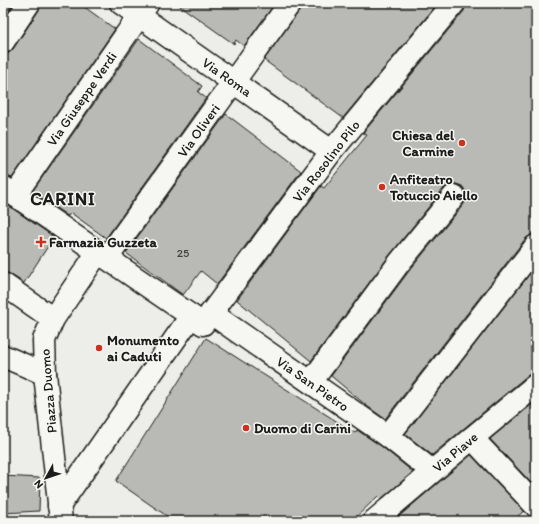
<svg xmlns="http://www.w3.org/2000/svg" width="539" height="524" viewBox="0 0 539 524" font-family="Itim,sans-serif">
	<style>
		.building { fill: #b9b9b6; stroke: #1c1c1c }
		.lines { fill: none; stroke-linecap: round; stroke-linejoin: round }
		.pedestrian-casing { stroke: #1c1c1c; stroke-width: 25 }
		.minor-casing { stroke: #1c1c1c; stroke-width: 25 }
		.tertiary-casing { stroke: #1c1c1c; stroke-width: 25 }
		.pedestrian { stroke: #f6f6f2; stroke-width: 22 }
		.minor { stroke: #f6f6f2; stroke-width: 22 }
		.tertiary { stroke: #f6f6f2; stroke-width: 22 }
		.poi-dot { fill: #c8321e; stroke: #f6f6f2; stroke-width: 1.5 }
		.labels { text-anchor: middle; stroke-width: 3; stroke-linejoin: round; paint-order: stroke }
		.number-label { font-size: 12px; fill: #434342 }
		.street-label { font-size: 14px; fill: #1c1c1c; stroke: #f6f6f2 }
		.poi-label { font-size: 14px; font-weight: bold; fill: #1c1c1c; stroke: #f6f6f2; text-anchor: start }
		.district-label { font-size: 18px; font-weight: bold; letter-spacing: 1px; fill: #1c1c1c; stroke: #f6f6f2 }
	</style>
	<rect width="100%" height="100%" fill="#edede9"/>
	<filter id="ink" filterUnits="userSpaceOnUse"><feTurbulence type="fractalNoise" baseFrequency=".025" numOctaves="2"/><feDisplacementMap in="SourceGraphic" scale="8" xChannelSelector="R" yChannelSelector="G"/><feConvolveMatrix kernelMatrix="1 2 1 2 8 2 1 2 1" color-interpolation-filters="sRGB"/></filter>
	<g filter="url(#ink)">
		<g class="building">
			<polygon points="3,3 14,3 3,19"/>
			<polygon points="41,3 79,3 115,29 12,178 3,175 3,54 9,53 13,49 39,10"/>
			<polygon points="176,3 275,3 244,46 236,40 234,44"/>
			<polygon points="302,3 438,3 343,118 264,60 300,10"/>
			<polygon points="466,3 536,3 536,234 531,235 526,238 385,419 367,406 331,376 409,271 464,204 466,198 466,192 462,186 456,184 450,184 444,188 389,256 311,361 237,300 321,186 324,188 367,135 363,133 464,11"/>
			<polygon points="139,39 202,86 198,92 206,98 106,238 71,213 68,216 32,192"/>
			<polygon points="226,114 301,171 217,284 201,271 183,295 126,253"/>
			<polygon points="3,202 54,237 24,283 10,274 3,272"/>
			<polygon points="536,266 536,373 528,375 432,455 405,434"/>
			<polygon points="206,338 355,433 357,430 381,446 413,472 381,499 378,496 352,521 174,521 116,481"/>
			<polygon points="536,401 536,488 490,439"/>
			<polygon points="471,455 524,511 512,521 399,521 397,518"/>
			<polygon points="3,476 40,478 39,511 3,513"/>
		</g>
		<g class="lines">
			<g class="pedestrian-casing">
				<g id="pedestrian">
					<polyline points="3,356 45,374"/>
					<polyline points="59,506 191,316"/>
				</g>
			</g>
			<g class="minor-casing">
				<g id="minor">
					<polyline points="3,42 29,3"/>
					<polyline points="331,152 454,3"/>
					<path id="s1" d="M15,195L148,3"/>
					<path id="s2" d="M107,258L290,3"/>
					<polyline points="3,284 53,319"/>
					<polyline points="311,382 399,263 454,196"/>
					<polyline points="388,436 536,246"/>
					<polyline points="472,438 536,385"/>
				</g>
			</g>
			<g class="tertiary-casing">
				<g id="tertiary">
					<polyline points="3,187 203,324 331,152 327,148 121,3"/>
					<path id="s3" d="M211,313L388,436L432,471"/>
					<polyline points="61,521 45,374 44,340 53,319 98,252"/>
					<polyline points="374,521 472,438 536,506"/>
				</g>
			</g>
			<use href="#pedestrian" class="pedestrian"/>
			<use href="#minor" class="minor"/>
			<use href="#tertiary" class="tertiary"/>
		</g>
	</g>
	<g class="poi-dot">
		<circle cx="462" cy="143" r="4"/>
		<circle cx="382" cy="187" r="4"/>
		<path d="M39 236h4v4h4v4h-4v4h-4v-4h-4v-4h4z"/>
		<circle cx="99" cy="348" r="4"/>
		<circle cx="246" cy="428" r="4"/>
	</g>
	<g class="labels">
		<g class="number-label">
			<text x="183" y="257">25</text>
		</g>
		<g class="street-label">
			<text transform="translate(227 77) rotate(35)" y="5">Via Roma</text>
			<text dy="5" stroke="none"><textPath href="#s1" startOffset="117">Via Giuseppe Verdi</textPath></text>
			<text dy="5" stroke="none"><textPath href="#s2" startOffset="157">Via Oliveri</textPath></text>
			<text transform="translate(326 161) rotate(-52)" y="5">Via Rosolino Pilo</text>
			<text dy="5" stroke="none"><textPath href="#s3" startOffset="124">Via San Pietro</textPath></text>
			<text transform="translate(48 391) rotate(-95)" y="5">Piazza Duomo</text>
			<text transform="translate(455 452) rotate(-40)" y="5">Via Piave</text>
		</g>
		<g class="poi-label">
			<text x="454" y="140" text-anchor="end">Chiesa del<tspan x="454" dy="16">Carmine</tspan></text>
			<text x="390" y="184">Anfiteatro<tspan x="390" dy="16">Totuccio Aiello</tspan></text>
			<text x="49" y="247">Farmazia Guzzeta</text>
			<text x="107" y="345">Monumento<tspan x="107" dy="16">ai Caduti</tspan></text>
			<text x="254" y="433">Duomo di Carini</text>
		</g>
		<g class="district-label">
			<text x="63" y="205">CARINI</text>
		</g>
	</g>
	<rect width="539" height="524" fill="none" stroke="#f6f6f2" stroke-width="16"/>
	<rect x="8" y="8" width="523" height="508" fill="none" stroke="#1c1c1c" stroke-width="1.5" filter="url(#ink)"/>
	<g transform="translate(46 478) rotate(230)" stroke="#f6f6f2" stroke-width="3" paint-order="stroke">
	<path d="M0-3L7 15L0 10L-7 15Z" fill="#1c1c1c"/>
	<text y="-6" font-size="11" font-weight="bold" text-anchor="middle" fill="#1c1c1c">N</text>
	</g>
</svg>
